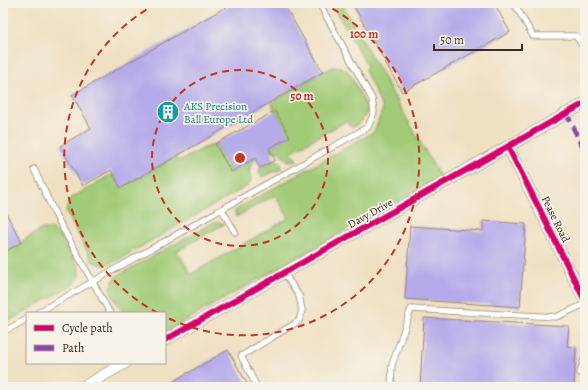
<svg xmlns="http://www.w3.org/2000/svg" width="588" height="390" viewBox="0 0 588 390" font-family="Alegreya,serif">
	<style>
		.green { fill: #a1cb77; stroke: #6e7a4a }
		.building { fill: #b5abea }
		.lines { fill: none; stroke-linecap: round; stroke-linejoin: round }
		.service-casing { stroke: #958570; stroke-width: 7 }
		.minor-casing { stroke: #958570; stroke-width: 12 }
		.service { stroke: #fff; stroke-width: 5.5 }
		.minor { stroke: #fff; stroke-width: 11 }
		.quiet { stroke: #8e44ad; stroke-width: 5; stroke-dasharray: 10 5; stroke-linecap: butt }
		.cycleway-casing { stroke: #f7f3e8; stroke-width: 8 }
		.cycleway { stroke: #d6006c; stroke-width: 6 }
		.ring { fill: none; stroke: #c8321e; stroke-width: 2; stroke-dasharray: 7 5 }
		.labels { text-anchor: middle; stroke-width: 3.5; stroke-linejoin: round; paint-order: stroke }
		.culture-label { font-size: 11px; fill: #0d838f; stroke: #f7f3e8; text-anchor: start }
		.street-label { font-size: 11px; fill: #3b2a1e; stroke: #f7f3e8 }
		.centre { fill: #c8321e; stroke: #f7f3e8; stroke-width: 2 }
		.ring-label { font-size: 12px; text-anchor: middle; font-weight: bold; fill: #c8321e; stroke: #f7f3e8; stroke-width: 3.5; stroke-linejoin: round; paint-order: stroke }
	</style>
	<rect width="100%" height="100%" fill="#f7f3e8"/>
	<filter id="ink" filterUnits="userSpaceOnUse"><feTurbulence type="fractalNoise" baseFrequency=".025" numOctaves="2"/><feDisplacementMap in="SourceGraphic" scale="8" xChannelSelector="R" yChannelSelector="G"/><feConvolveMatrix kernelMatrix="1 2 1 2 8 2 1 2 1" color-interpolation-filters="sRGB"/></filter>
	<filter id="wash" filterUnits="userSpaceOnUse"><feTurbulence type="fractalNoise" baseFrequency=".012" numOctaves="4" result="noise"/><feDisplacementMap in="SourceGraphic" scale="16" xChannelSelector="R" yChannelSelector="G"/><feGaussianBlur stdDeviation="0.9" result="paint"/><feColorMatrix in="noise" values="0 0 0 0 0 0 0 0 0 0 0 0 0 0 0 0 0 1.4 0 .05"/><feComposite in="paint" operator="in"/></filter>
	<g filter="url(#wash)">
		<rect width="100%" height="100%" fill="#efe0c2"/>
		<g class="green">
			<polygon points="332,3 341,3 440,177 165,332 165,313 123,313 115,300 110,288 115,277 213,223 219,222 224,224 177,251 191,274 289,218 275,195 236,217 235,211 240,207 374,132 383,109 365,70 367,66"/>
			<polygon points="333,67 340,67 349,72 368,110 361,122 352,128 346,121 291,152 297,160 288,161 278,151 271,151 269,148 289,137 275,111 272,103 323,72"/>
			<polygon points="215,144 231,172 255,158 249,170 251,180 249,185 114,262 103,265 93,262 66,211 70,199 113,173 121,188 175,157 179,161 204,148"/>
			<polygon points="275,160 277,160 281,163 281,169 262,177 259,172 260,168"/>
			<polygon points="42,229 53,229 59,235 79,267 79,276 75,284 3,324 3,253"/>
		</g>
		<g id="blocks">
			<g class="building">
				<polygon points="233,3 283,3 323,72 121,188 111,170 83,186 60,146 91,128 72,95"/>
				<polygon points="352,3 494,3 510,32 402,92"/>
				<polygon points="275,111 290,137 269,148 275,160 260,168 255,158 231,172 215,144"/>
				<polygon points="3,208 22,242 3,253"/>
				<polygon points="483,221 526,224 520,307 405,299 410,226 483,231"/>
				<polygon points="424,318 569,326 567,346 576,347 574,387 420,387"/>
				<polygon points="228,350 249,387 163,387"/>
			</g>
		</g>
	</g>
	<g filter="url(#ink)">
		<use href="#blocks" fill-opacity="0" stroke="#958570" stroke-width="1"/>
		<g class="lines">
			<g class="service-casing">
				<g id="service">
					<polyline points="514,3 533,36 576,36 585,50"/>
					<polyline points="34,169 56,216 110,313"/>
					<polyline points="222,210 235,232"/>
					<polyline points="37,313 368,127 374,112 372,99 319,3"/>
					<polyline points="3,332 27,319"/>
					<polyline points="580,373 584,359 585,358"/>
					<polyline points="257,387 241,356 299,321 302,310 299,296 284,273"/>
					<polyline points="391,387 392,365 411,309 556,317 585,304"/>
				</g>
			</g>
			<g class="minor-casing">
				<g id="minor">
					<polyline points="508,147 539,208 585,301"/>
					<polyline points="165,340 585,103"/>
					<polyline points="83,387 125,363"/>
				</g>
			</g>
			<use href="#service" class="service"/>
			<use href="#minor" class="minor"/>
			<polyline class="quiet" points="566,113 585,151"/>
			<g class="cycleway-casing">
				<g id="cycleway">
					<polyline points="508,147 539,208 585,301"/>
					<polyline points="165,340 585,103"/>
				</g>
			</g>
			<use href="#cycleway" class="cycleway"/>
		</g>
	</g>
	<g class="ring">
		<circle cx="240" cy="158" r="88"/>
		<path d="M158 313A175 175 0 0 1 158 3M322 3A175 175 0 0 1 166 317"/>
	</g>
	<defs>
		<g id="building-disc" transform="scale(1.15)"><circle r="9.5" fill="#0f9aa8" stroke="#f7f3e8"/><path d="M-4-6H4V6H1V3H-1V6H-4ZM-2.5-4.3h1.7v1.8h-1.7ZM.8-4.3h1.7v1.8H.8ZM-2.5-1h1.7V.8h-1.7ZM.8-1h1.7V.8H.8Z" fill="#fff"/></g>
	</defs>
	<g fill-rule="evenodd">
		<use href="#building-disc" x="168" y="112"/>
	</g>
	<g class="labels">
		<g class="culture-label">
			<text x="184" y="110">AKS Precision<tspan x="184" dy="13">Ball Europe Ltd</tspan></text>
		</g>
		<g class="street-label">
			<text transform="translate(370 213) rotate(-29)" y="4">Davy Drive</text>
			<text transform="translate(556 219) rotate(64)" y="4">Pease Road</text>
		</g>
	</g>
	<circle cx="240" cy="158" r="6" class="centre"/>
	<g class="ring-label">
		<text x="364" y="38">100 m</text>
		<text x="302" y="100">50 m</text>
	</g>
	<rect width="588" height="390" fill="none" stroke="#f7f3e8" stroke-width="16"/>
	<rect x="26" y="312" width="140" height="52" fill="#f7f3e8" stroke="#aca397"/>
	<rect x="34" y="325" width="20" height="6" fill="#d6006c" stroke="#aca397"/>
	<text x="62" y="332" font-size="12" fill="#3b2a1e">Cycle path</text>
	<rect x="34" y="345" width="20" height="6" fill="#8e44ad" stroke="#aca397"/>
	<text x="62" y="352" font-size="12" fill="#3b2a1e">Path</text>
	<path d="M434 44v6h88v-6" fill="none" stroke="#3b2a1e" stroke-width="2"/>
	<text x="440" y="44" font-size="12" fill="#3b2a1e" stroke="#f7f3e8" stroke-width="3" paint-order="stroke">50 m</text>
</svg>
